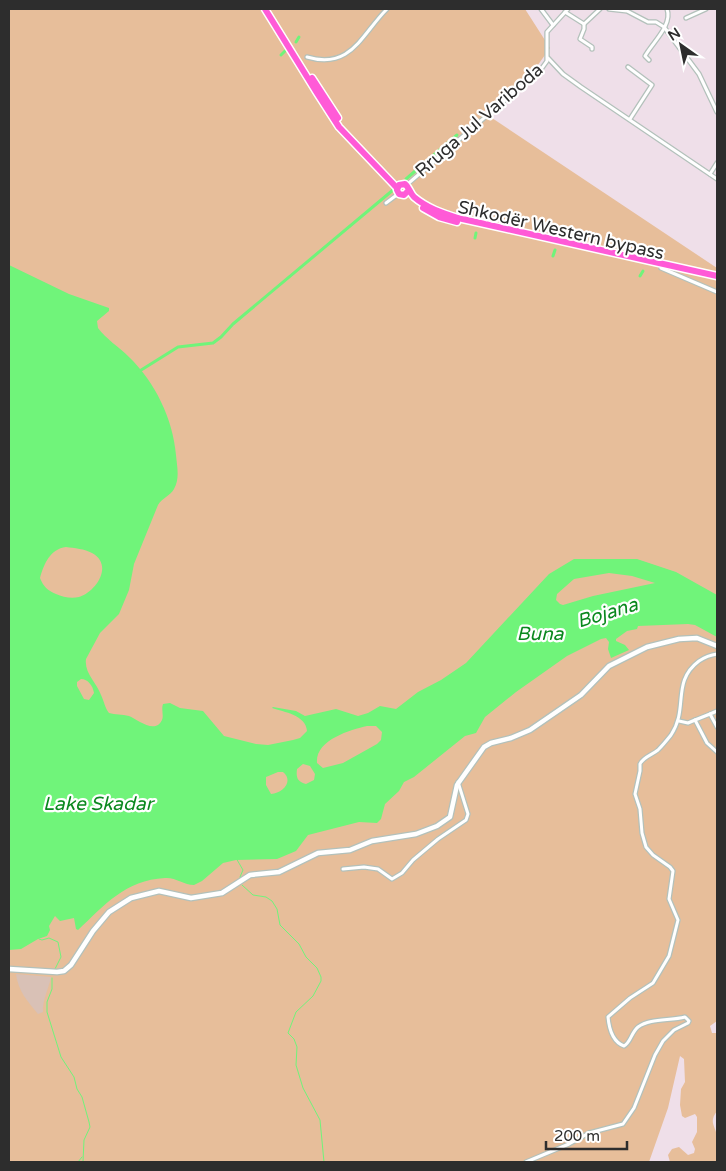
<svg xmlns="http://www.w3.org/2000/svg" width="726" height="1171" viewBox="0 0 726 1171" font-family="'Varela Round',sans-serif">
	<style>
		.green { fill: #e7be9a }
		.cemetery { fill: #d9c1b6 }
		.water { fill: #70f47a; fill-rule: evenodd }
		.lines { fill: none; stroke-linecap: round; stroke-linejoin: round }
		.stream { stroke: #70f47a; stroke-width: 1 }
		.canal { stroke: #70f47a; stroke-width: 3 }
		.street-casing { stroke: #b3c1bb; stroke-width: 5.5 }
		.secondary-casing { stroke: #b3c1bb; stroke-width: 7 }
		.highway-casing { stroke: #fff; stroke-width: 9 }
		.street { stroke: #fff; stroke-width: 3 }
		.secondary { stroke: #fff; stroke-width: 4.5 }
		.highway { stroke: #ff5ad7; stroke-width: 6 }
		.labels { text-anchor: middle; stroke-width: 4.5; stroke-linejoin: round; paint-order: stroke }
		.street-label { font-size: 18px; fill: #2d2d2d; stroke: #fff }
		.water-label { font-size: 19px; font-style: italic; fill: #0a881e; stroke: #fff }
	</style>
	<rect width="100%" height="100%" fill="#efdfe9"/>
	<path class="green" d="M9,9H525L550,48L535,69L483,112L717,268V1021L710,1026L712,1033H717V1111C708,1123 716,1126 717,1137C718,1145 717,1154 717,1162H670L668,1155L672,1149L679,1147L688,1155L694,1153L695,1149L692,1142L697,1132V1117L695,1114L685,1118L682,1116L680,1105L681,1089L685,1082L684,1059L680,1056L668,1108L649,1162H9Z"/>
	<path class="cemetery" d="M16,974L51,977C49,988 42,1001 43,1012L38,1014C28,1002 18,991 16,974Z"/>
	<path class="water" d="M9,265L69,294L109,308V311L97,321L98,328C106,339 119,347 129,357C155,382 173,419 176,455C177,466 180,479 174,489C170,496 162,498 158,505L134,564L129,590L119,614L100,633L86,659C84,673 97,683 101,695C104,701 105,708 109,713C115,715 122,714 129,716C137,719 155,735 162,720C164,716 161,709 163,704L170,703L180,708L203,711L224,736L256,744L268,745L293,740L300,738L307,731C306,715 284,712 272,708L273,707L296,711L305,716L336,709L358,716L368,713L380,706L396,709L418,692L441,680L466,663L549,574L574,559H637L676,572L717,595V637L695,625L688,624L638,626L637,629L627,631L616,639V641L625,645L629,650L611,658L608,649L609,642L606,638L601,639L567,656L516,692L485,717L476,733L465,736L414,777L404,782L399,791L385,804L381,819L377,823L359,822L308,835L296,851L277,859L236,860L223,863L202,881L194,885C184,885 175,877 165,878C125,880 105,905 78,930L76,929L74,918L60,921L55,916L49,926L50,930L47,936L38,939L21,949L9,950ZM66,547C74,548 85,549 92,553C114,565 96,592 79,597C71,599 63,597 56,594C48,591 43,586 40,578C44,564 50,549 66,547ZM609,573L632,576L655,583L593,596L563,605L560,604L556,600L557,594L574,579ZM81,679C88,679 93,686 94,693L89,700L84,699L77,686V682ZM367,726H376L382,732L381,740L377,744L343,763L323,768L317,763C315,740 350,730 367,726ZM303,764L310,766L315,774L314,780L306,784C297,782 296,777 297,769ZM278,772H283C294,781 283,793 271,794L266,785V777Z"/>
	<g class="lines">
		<g class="stream">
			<polyline points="236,858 243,870 240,877"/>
			<polyline points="242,885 253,895 266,897 272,901 277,909 280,925 299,944 306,957 317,968 321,977 321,981 313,996 296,1012 288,1033 294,1039 297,1047 296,1065 303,1088 320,1120 324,1162"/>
			<polyline points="39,939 42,940 49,938 58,942 61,957 55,969"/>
			<polyline points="52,978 52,989 47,1002 47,1012 61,1057 74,1077 77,1089 82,1097 89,1122 90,1127 84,1140 83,1162"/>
			<polyline points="78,1162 82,1157"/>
		</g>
		<g class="canal">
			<polyline points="296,42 299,37"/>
			<polyline points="281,55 285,51"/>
			<polyline points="406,179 457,135"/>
			<polyline points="482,217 483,214"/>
			<polyline points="560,235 561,232"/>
			<polyline points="475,238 476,233"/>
			<polyline points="553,256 555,250"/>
			<polyline points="653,256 654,253"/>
			<polyline points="640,276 643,271"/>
			<polyline points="138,372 178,347 213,343 221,337 233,324 393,190"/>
		</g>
		<g class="street-casing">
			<g id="street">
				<polyline points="541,9 553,25"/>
				<polyline points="609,9 627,11 648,22 656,22 664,27 699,74 717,112"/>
				<polyline points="565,12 584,24 600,9"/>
				<polyline points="686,18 706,9"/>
				<polyline points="584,24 584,29 580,39 592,47 592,49"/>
				<path d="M307,57C351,70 361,35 387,9"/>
				<polyline points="548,58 563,74 581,87 717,179"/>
				<path d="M649,60L645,56C652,43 673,25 667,9"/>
				<polyline points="628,67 652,85 630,119"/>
				<polyline points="710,174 717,163"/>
				<polyline points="410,182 542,68 547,61 547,32 568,9"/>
				<polyline points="386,203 398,194"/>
				<polyline points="661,268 717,292"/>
				<polyline points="717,711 710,714 717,727"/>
				<polyline points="710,714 695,720 707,743 717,752"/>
				<polyline points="679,721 688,723 695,720"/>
				<polyline points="343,869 364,867 378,869 392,879 402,873 413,860 438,839 466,820 468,814 458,782"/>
				<path d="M526,1162L569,1144L589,1133L623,1124L634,1108L655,1055L663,1041L674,1030L688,1023L689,1021L685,1017C670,1021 650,1018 638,1027C631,1033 631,1042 624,1046C613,1042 609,1028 608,1017L630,998L653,983L669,956L678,920L669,899L673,871L670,867L653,855L646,847L642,833L640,809L635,794L640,771V764C643,757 652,755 658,750C663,745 667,740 671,735C689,708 671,682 699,661C705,657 710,655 717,654"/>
			</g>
		</g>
		<g class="secondary-casing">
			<polyline id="secondary" points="9,969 57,972 64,971 71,965 93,931 109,912 131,898 159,891 191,898 222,893 250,875 279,872 318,853 350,850 372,841 416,834 437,826 450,817 457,785 484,747 491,743 511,738 530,730 581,695 609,666 647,647 679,639 697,638 717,646"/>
		</g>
		<g class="highway-casing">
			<g id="highway">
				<polyline points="265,9 317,93 339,127 397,188"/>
				<polyline points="312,78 338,118"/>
				<path d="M409,190L404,195L399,194L397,190L399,185L405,184C409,187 410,193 414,197C427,208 442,213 458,218L717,276"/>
				<polyline points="423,208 439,217 457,222"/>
			</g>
		</g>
		<use href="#street" class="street"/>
		<use href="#secondary" class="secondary"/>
		<use href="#highway" class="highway"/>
	</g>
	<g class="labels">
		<g class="street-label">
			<text transform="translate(479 120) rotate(-41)" y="6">Rruga Jul Variboda</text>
			<text transform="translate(561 230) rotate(13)" y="6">Shkodër Western bypass</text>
		</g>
		<g class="water-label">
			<text transform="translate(607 612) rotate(-17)" y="7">Bojana</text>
			<text x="540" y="640">Buna</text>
			<text x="98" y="810">Lake Skadar</text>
		</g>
	</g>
	<rect width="726" height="1171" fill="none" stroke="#2d2d2d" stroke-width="20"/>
	<g transform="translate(681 45) rotate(327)" stroke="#ffffff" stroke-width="4" paint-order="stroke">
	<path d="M0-4L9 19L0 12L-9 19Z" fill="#2d2d2d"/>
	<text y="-8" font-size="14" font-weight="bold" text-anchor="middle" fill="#2d2d2d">N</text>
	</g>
	<path d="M546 1141v8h81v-8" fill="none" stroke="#2d2d2d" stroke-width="2.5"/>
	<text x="554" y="1141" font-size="15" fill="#2d2d2d" stroke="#ffffff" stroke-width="4" paint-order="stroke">200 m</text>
</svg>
